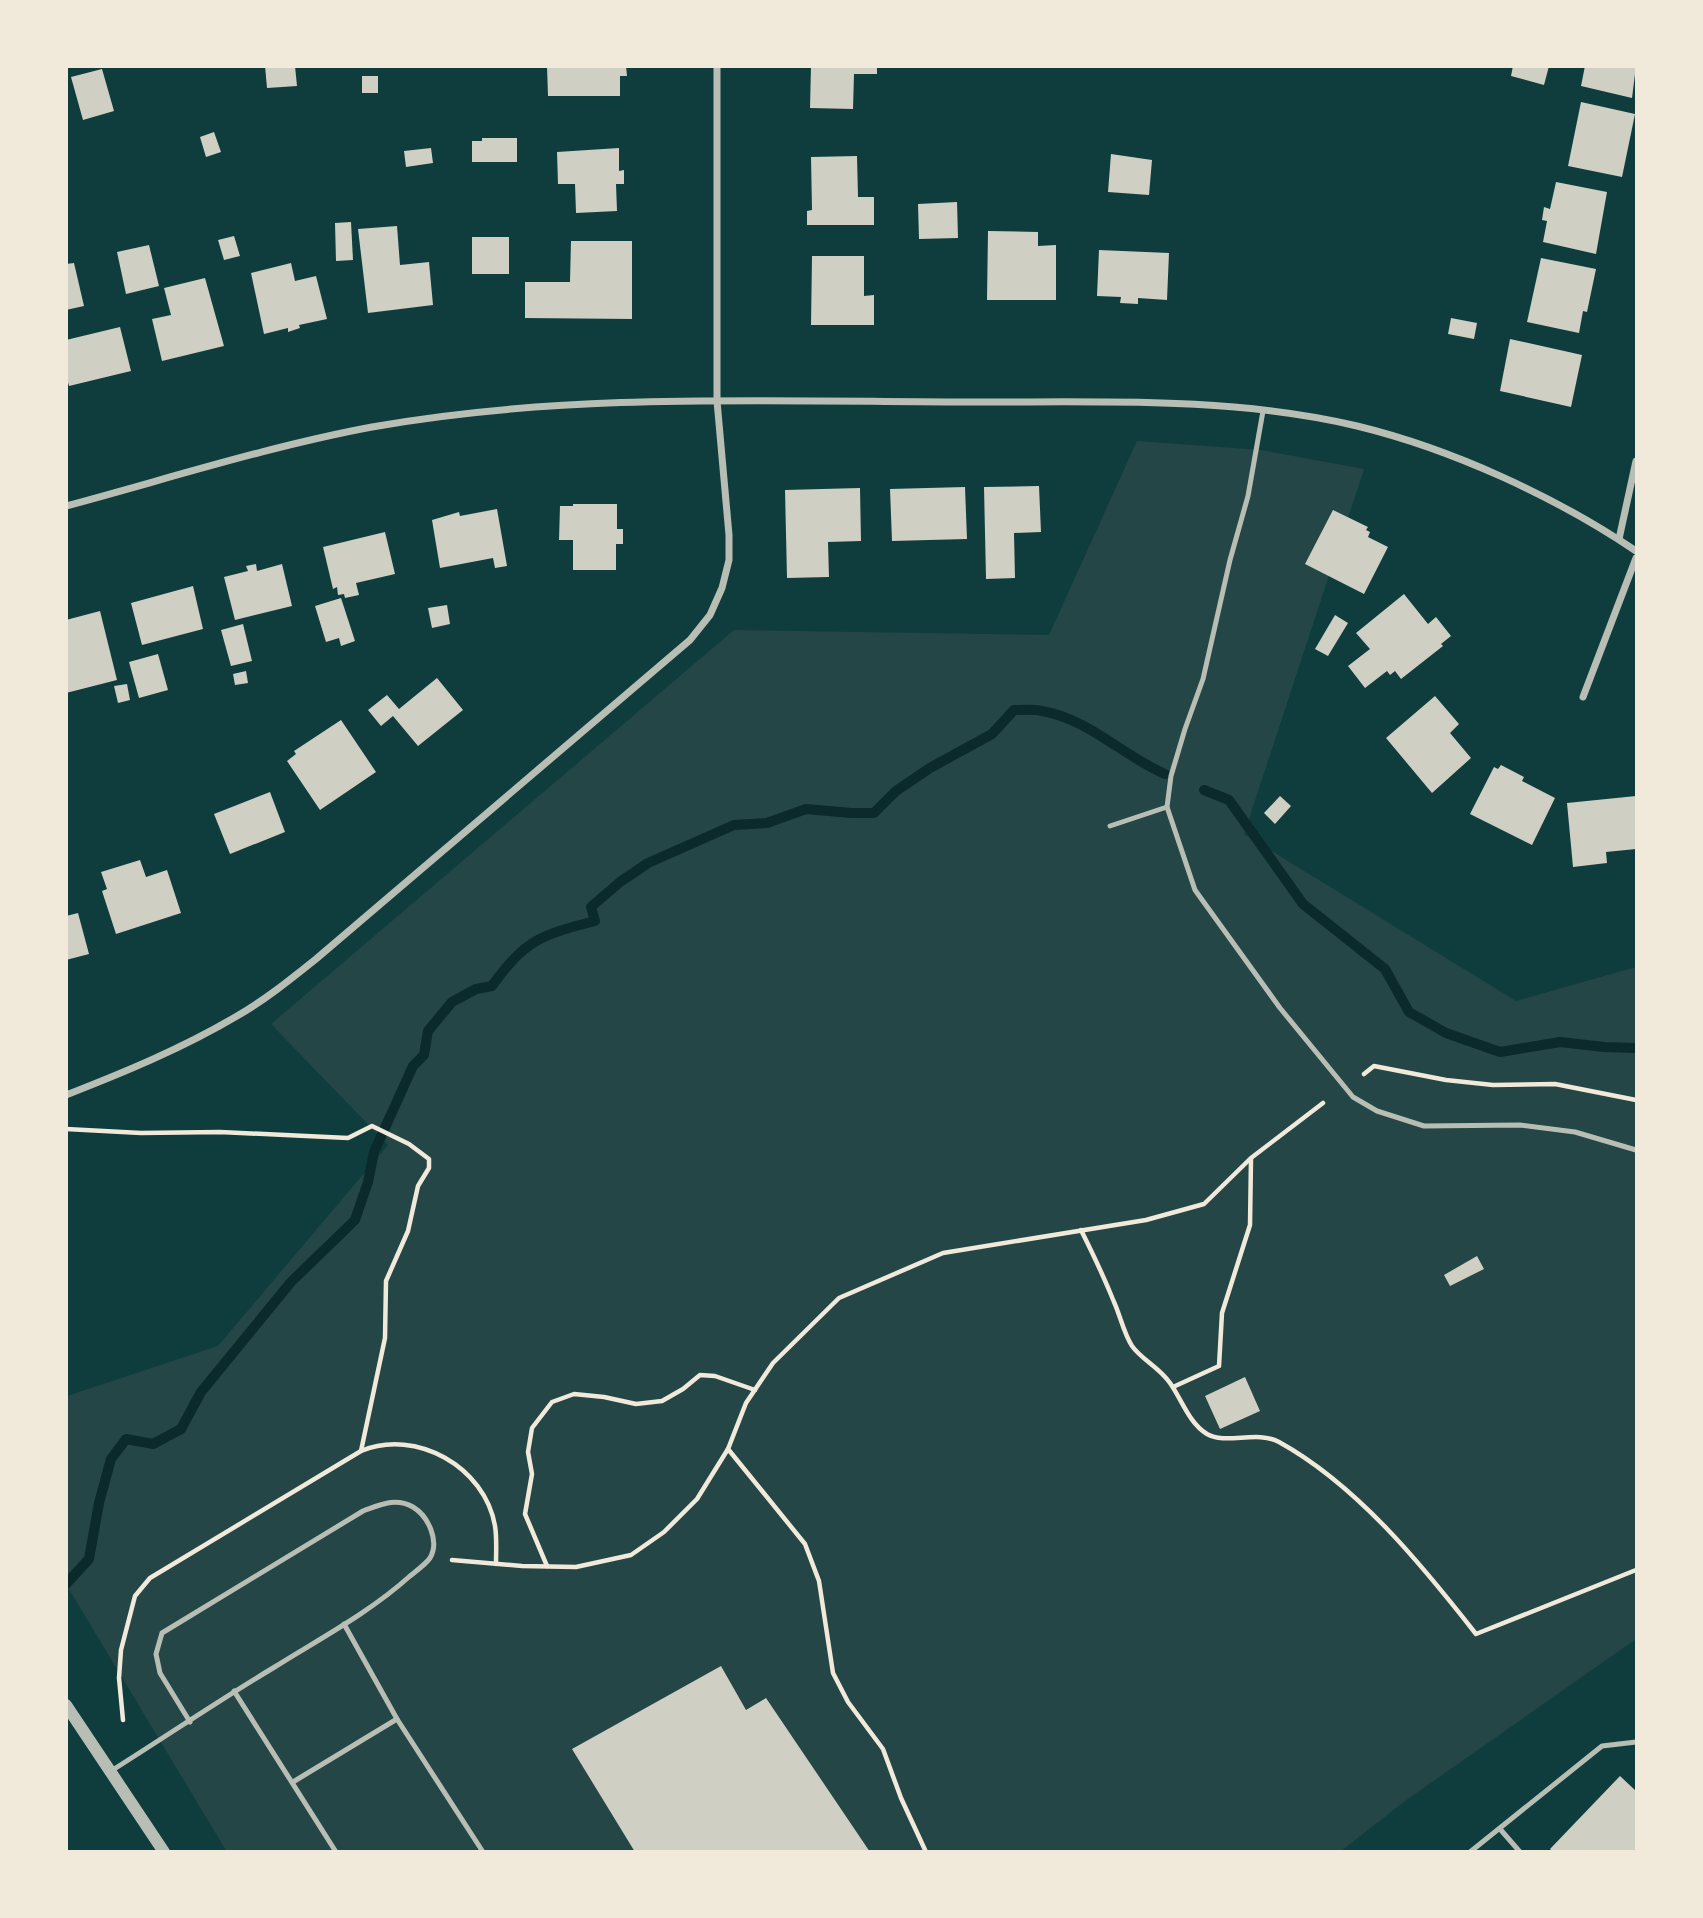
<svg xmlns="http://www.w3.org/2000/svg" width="1703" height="1918" viewBox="0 0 1703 1918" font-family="Figtree,sans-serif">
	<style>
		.green { fill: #244646 }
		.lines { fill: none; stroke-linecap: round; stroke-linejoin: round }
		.stream { stroke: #0a2a2b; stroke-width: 10 }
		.building { fill: #cfcfc3 }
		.path { stroke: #f1e9da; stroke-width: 4.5 }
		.service { stroke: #b8beb3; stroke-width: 5 }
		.minor { stroke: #b8beb3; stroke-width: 7 }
		.tertiary { stroke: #b8beb3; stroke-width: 12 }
	</style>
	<rect width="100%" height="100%" fill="#0f3d3e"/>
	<polygon class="green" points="1137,441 1261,450 1364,469 1244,834 1516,1001 1636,967 1636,1639 1405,1801 1341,1851 227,1852 67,1586 67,1396 218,1346 388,1145 271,1024 734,630 1049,635"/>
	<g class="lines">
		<g class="stream">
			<polyline points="1204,790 1229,800 1303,904 1385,969 1409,1012 1446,1033 1500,1052 1560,1042 1604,1047 1636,1048"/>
			<path d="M66,1584L89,1559L99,1503L111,1459L126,1439L153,1444L181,1429L201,1392L291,1282L355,1220L368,1182L374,1152L413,1066L424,1055L428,1031L452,1002L476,989L492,986C526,939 541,935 595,921L591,907L620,882L648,863L734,825L767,823L806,809L851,813H874L896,791L930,768L992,734L1014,710C1023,710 1033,709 1042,711C1089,719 1123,756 1165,774"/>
		</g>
	</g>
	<g class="building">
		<polygon points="265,66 295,66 297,86 267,88"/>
		<polygon points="547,66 626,66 627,76 620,76 620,96 548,96"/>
		<polygon points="811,66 877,66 877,74 854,74 853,109 810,108"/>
		<polygon points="1513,66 1549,66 1544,85 1511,76"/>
		<polygon points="1585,66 1636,66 1632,98 1581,86"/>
		<polygon points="102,69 114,111 83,120 71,77"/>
		<rect x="362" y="76" width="16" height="17"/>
		<polygon points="1581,102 1635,114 1622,177 1568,166"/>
		<polygon points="214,132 221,152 206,157 200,137"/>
		<polygon points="482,138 517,138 517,162 472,162 472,141 482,141"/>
		<polygon points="431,148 433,163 406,167 404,151"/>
		<polygon points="619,148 619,171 624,170 624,184 616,184 617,211 576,213 575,184 558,184 557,152"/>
		<polygon points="1111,154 1152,160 1149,195 1108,192"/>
		<polygon points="857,156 858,197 874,197 874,225 807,225 807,211 812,210 811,157"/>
		<polygon points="1556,182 1607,192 1596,254 1543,242 1547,221 1542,220 1544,207 1550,209"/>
		<polygon points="957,202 958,238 919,239 918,204"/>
		<polygon points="351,222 353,260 336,261 335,223"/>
		<polygon points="397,226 400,265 429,262 433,305 368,313 358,229"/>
		<polygon points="988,231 1038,232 1038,246 1056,245 1056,300 987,300"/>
		<polygon points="234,236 240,256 224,260 218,240"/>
		<rect x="472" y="237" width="37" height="37"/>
		<polygon points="571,241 632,241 632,319 525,318 525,282 570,282"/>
		<polygon points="149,245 159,286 126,294 117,252"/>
		<polygon points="1099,250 1169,253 1167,300 1138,298 1138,304 1120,303 1121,297 1097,296"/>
		<polygon points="812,256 864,256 864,296 874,295 874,325 811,325"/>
		<polygon points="1541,258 1596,269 1587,312 1583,311 1579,333 1527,322"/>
		<polygon points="74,263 84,306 66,310 66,264"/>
		<polygon points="291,263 295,281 316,276 327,319 299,325 300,328 288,332 288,328 264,334 251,273"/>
		<polygon points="205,278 224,346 162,361 152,319 171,315 164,288"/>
		<polygon points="1451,318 1477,323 1474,339 1448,334"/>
		<polygon points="120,327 131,371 69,386 66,375 66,340"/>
		<polygon points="1510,339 1582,355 1571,407 1500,391"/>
		<polygon points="1039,486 1041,532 1014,533 1015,578 986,579 984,487"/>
		<polygon points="965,487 967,539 892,541 890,489"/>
		<polygon points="860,488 861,541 828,542 829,577 787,578 785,490"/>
		<polygon points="573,504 617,504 617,529 623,529 623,544 616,544 616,570 573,570 573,540 559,540 560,506 573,506"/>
		<polygon points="497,509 507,566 495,568 493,558 440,568 432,520 459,512 460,516"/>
		<polygon points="1333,510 1368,527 1366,530 1370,532 1368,537 1388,547 1364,594 1305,564"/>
		<polygon points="385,532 395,574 356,583 359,595 345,598 344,594 338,595 337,587 333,589 323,547"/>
		<polygon points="256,564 257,571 282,564 292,606 235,620 224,577 248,571 246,566"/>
		<polygon points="193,586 203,629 142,645 131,603"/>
		<polygon points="1404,594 1428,624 1436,617 1451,636 1441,644 1443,646 1401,679 1395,671 1390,675 1387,671 1365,688 1348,666 1370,649 1356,633"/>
		<polygon points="341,598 355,641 341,646 339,638 326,642 315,606"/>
		<polygon points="447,605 450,624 432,628 428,608"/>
		<polygon points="100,611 117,680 66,693 66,620"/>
		<polygon points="1335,615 1348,623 1328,656 1315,649"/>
		<polygon points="243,624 252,661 231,666 221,630"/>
		<polygon points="158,654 168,690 139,698 129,662"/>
		<polygon points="246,671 248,683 235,685 233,674"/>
		<polygon points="437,678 463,710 418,746 393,716 381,726 368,710 387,695 399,709"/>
		<polygon points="127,684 130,700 118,703 114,686"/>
		<polygon points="1435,696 1459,724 1450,733 1471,758 1432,793 1386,738"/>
		<polygon points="341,720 376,772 320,810 287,761 296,754 294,751"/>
		<polygon points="1501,765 1524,777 1522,781 1555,798 1532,845 1470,814 1494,767 1498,769"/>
		<polygon points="270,792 285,832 230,854 214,814"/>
		<polygon points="1280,796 1291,806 1275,824 1264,813"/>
		<polygon points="1636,796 1636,849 1606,852 1607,863 1573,867 1567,803"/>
		<polygon points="140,860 146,877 167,870 181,913 116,934 102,891 107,889 101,872"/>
		<polygon points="78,913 89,954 66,960 66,916"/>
		<polygon points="1477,1256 1484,1269 1450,1286 1444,1275"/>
		<polygon points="1245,1377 1260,1411 1220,1429 1205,1396"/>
		<polygon points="721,1666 746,1710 766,1698 870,1852 635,1852 572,1749"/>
		<polygon points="1620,1776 1636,1791 1636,1852 1553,1852 1550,1849"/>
	</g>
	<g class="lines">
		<g class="path">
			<polyline points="1364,1074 1374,1066 1446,1080 1493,1085 1555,1084 1636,1100"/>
			<polyline points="66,1129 141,1133 220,1132 348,1138 372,1126 409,1144 429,1159 429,1168 418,1186 408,1231 386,1281 385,1338 361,1451"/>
			<path d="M1081,1230C1093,1254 1104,1277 1114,1302C1120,1315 1124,1334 1132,1346C1142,1360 1159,1367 1170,1383C1182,1400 1189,1423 1207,1434C1226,1445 1257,1430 1279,1442C1357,1485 1422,1565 1476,1634L1636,1570"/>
			<polyline points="1173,1387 1219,1366 1222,1313 1250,1225 1251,1159"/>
			<polyline points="728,1449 805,1544 819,1581 833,1673 848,1702 883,1749 901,1798 926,1852"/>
			<polyline points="452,1560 522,1566 576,1567 631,1555 664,1532 697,1499 728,1449 746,1403 773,1363 839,1298 943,1253 1146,1220 1204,1204 1251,1158 1323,1103"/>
			<polyline points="547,1566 525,1514 532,1474 528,1452 532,1428 552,1402 574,1394 604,1397 636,1404 662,1401 683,1389 700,1375 715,1376 755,1390"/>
			<path d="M123,1720L119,1678L121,1650L135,1596L150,1578L361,1451C416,1428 485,1467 495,1526C497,1538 496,1552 496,1564"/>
		</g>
		<g class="service">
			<polyline points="1263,411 1248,496 1230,560 1203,679 1185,729 1171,776 1167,807 1195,890 1280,1008 1353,1097 1377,1111 1424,1126 1520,1125 1575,1132 1636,1150"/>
			<polyline points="1110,826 1167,807"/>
			<polyline points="344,1624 397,1719 483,1852"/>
			<polyline points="234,1691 336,1852"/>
			<path d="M111,1771C165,1737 218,1701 273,1668C319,1639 369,1613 410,1576C416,1571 426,1564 430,1558C440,1541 428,1516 413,1507C395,1497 380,1505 363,1511L162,1633L156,1654L160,1673L190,1722"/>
			<polyline points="293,1782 397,1719"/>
			<polyline points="1500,1829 1520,1852"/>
			<polyline points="1470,1852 1602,1746 1636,1742"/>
		</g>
		<g class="minor">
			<path d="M66,506C167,479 270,446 372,427C562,393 761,401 954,402C1088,403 1226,395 1357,426C1452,449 1556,497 1636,551"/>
			<polyline points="1619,539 1636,461"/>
			<polyline points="1583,697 1636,558"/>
			<path d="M66,1095C125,1072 183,1048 237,1016C265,1000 291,979 316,959L690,640L710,615L722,588L729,560V535L717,401V66"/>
		</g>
		<polyline class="tertiary" points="66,1705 164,1852"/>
	</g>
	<rect width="1703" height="1918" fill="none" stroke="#f1e9da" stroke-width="136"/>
</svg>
